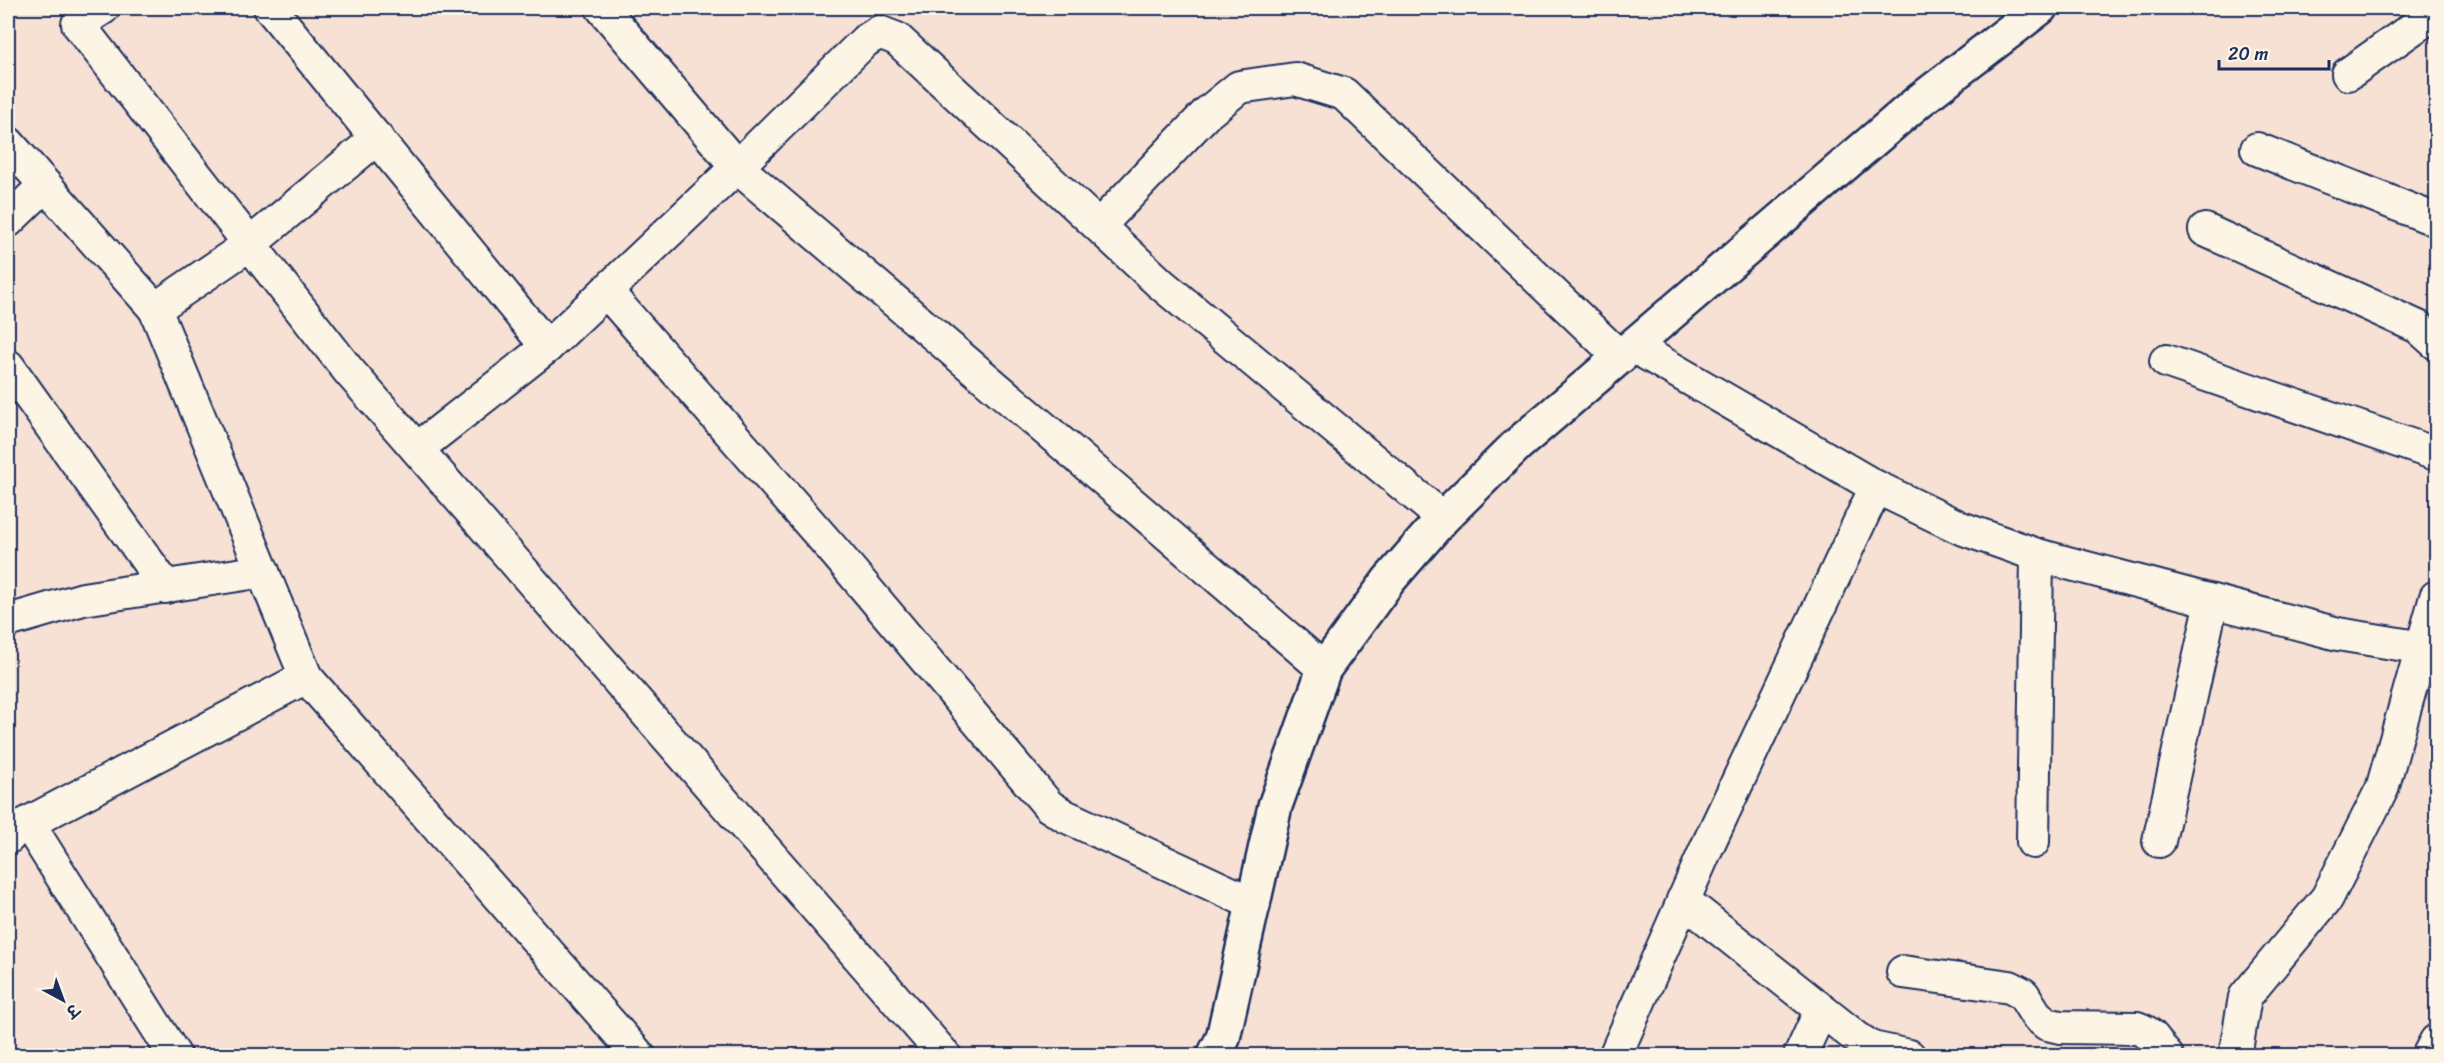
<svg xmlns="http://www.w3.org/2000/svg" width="2444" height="1063" viewBox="0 0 2444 1063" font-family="Sriracha,'Playpen Sans Deva',sans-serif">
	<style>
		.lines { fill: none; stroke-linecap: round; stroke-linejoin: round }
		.street-casing { stroke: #1b2f5e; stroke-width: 36 }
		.secondary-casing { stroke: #1b2f5e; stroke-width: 38 }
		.street { stroke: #fcf5e5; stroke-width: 32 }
		.secondary { stroke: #fcf5e5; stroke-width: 33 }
	</style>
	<rect width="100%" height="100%" fill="#f7e0d4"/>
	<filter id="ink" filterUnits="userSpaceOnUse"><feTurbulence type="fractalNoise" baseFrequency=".0167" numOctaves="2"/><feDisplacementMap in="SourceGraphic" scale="12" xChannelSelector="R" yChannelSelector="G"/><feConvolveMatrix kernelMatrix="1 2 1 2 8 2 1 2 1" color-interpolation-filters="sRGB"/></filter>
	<g filter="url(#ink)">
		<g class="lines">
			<g class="street-casing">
				<g id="street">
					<polyline points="103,8 78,24 348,370 945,1056"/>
					<polyline points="270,8 547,347 417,449"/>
					<polyline points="602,8 737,167 1071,451 1324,669"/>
					<polyline points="2348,74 2436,12"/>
					<polyline points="377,138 250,244 155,309 306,677 639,1056"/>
					<polyline points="8,143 155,309"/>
					<polyline points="2257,149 2436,220"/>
					<polyline points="8,221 45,185"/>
					<polyline points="1099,226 1206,114 1239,87 1295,79 1344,94 1620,357"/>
					<polyline points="2205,230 2418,327 2436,343"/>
					<polyline points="606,291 836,553 1049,806 1065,816 1254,904"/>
					<polyline points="1633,346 1876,487 1961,528 2037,555 2338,634 2423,648 2436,653"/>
					<polyline points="547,347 737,167 865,41 879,32 897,39 1161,284 1443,518"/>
					<polyline points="2166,361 2436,454"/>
					<polyline points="8,366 166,587"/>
					<polyline points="8,621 83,599 263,571"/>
					<polyline points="8,835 9,837"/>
					<polyline points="2159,841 2212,601"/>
					<polyline points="2033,842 2037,555"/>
					<polyline points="1683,900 1857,1038 1872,1048 1909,1056"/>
					<path d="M1903,972L2010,987L2023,994L2036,1015L2047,1024L2060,1027L2137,1028C2157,1035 2154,1043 2167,1056"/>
					<polyline points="175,1056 28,823 306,677"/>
					<polyline points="1615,1056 1707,847 1876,487"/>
					<polyline points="1800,1056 1821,1010"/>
					<polyline points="2235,1056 2245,997 2327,898 2382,789 2436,597"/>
					<polyline points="2428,1056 2436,1041"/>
				</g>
			</g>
			<g class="secondary-casing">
				<polyline id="secondary" points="1214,1056 1223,1038 1275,806 1324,669 1389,580 1443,518 1517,445 1919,101 2040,8"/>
			</g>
			<use href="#street" class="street"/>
			<use href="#secondary" class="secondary"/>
		</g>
	</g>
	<rect width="2444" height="1063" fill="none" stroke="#fcf5e5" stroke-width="30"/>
	<rect x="15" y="15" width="2414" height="1033" fill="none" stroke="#1b2f5e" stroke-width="2" filter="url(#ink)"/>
	<g transform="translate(63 1000) rotate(139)" stroke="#fcf5e5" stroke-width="4.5" paint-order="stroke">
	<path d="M0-4.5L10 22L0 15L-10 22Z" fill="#1b2f5e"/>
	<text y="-9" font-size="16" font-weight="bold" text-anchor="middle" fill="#1b2f5e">उ</text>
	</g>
	<path d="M2219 60v9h110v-9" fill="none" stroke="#1b2f5e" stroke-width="3"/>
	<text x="2228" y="60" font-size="18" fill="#1b2f5e" stroke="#fcf5e5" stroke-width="4.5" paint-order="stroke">20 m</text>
</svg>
